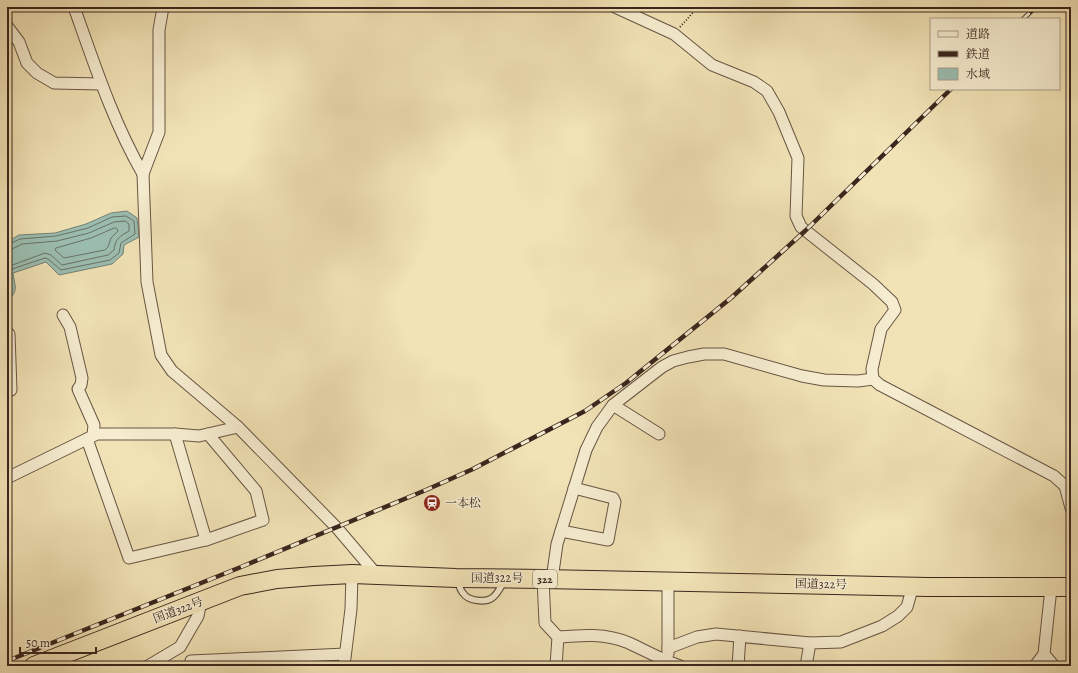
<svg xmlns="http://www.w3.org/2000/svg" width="1078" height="673" viewBox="0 0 1078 673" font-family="Alegreya,'Noto Serif JP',serif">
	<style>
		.water { fill: #9bbeb1; stroke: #748176 }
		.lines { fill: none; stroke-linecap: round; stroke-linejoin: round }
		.shore { stroke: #6a7268; stroke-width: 1 }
		.stream { stroke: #748176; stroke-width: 3 }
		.service-casing { stroke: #685544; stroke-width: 8 }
		.minor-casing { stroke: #685544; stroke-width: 13 }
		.trunk-casing { stroke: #3a261e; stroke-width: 20 }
		.path { stroke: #3a261e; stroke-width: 2; stroke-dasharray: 1 2; stroke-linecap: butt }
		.service { stroke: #f6edd0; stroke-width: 5.5 }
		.minor { stroke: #f6edd0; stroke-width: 11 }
		.trunk { stroke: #f1e3b6; stroke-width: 18 }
		.rail-casing { stroke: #3a261e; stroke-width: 4.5 }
		.rail { stroke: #f6edd0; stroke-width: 3; stroke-dasharray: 9; stroke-linecap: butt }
		.labels { text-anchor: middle; stroke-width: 3; stroke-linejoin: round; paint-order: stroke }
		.shield { fill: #f6edd0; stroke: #726253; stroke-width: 1 }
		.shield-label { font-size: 11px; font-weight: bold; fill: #3a261e }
		.poi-label { font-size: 12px; fill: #3a261e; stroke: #f6edd0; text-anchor: start }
		.street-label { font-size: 12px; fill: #3a261e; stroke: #f6edd0 }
	</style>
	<rect width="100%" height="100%" fill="#f1e3b6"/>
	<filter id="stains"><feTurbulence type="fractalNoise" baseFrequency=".005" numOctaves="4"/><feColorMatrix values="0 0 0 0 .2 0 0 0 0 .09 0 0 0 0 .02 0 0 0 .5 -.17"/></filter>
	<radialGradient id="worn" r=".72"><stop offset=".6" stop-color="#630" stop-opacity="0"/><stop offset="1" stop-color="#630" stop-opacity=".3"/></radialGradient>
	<path class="water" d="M127,211L137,218L139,237L124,245L123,254L112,264L59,275L46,262L13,273C15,287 19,291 7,301V242L19,235L55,233L86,224L111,213Z"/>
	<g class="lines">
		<g class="shore">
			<polygon points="115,228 117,229 118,231 111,238 108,247 105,250 64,258 55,250 56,248 91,238"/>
			<path d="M7,245L20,239L56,236L88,228L112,217L126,216L134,221L135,234L121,243L119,253L110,260L61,270L48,259L45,258L12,269L9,274C10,282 14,290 7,296"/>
			<path d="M7,250L12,249L22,244L57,241L89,233L114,222L125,221L129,224V231C120,236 115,239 114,250L108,255L62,265L51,255L45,253L7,267"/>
		</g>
		<polyline class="stream" points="1067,7 1071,22"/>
		<g class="service-casing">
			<path id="service" d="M458,581C459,585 460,590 463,593C468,601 485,603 492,598C498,594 500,587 504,582"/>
		</g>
		<g class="minor-casing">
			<g id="minor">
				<path d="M74,7C94,63 113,122 143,174"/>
				<polyline points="163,7 159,30 159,132 143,174 147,282 161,355 172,371 238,427 337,528 377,575"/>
				<polyline points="615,7 674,34 712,65 754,82 767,91 779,112 798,158 796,216 801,227 873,284 892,302 895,310 881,329 872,369 873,379 880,385 1054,476 1065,486 1071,508"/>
				<polyline points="7,26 19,42 27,63 37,73 54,83 101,84"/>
				<polyline points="63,315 70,327 82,378 81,385 78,389 94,425 93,435"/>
				<polyline points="7,334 9,334 11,390 7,390"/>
				<polyline points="613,405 659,434"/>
				<polyline points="175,434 206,540"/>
				<polyline points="87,439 129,558 206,540 263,520 256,491 208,434"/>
				<polyline points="7,478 97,434 175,434 199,436 238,427"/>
				<polyline points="561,531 608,540 615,502 613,498 574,488"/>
				<polyline points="543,579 545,623 558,637 556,666"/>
				<polyline points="552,579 557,544 586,450 597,427 613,405 662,367 673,361 688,357 704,354 724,354 802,376 824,380 858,381 873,379"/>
				<polyline points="668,581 668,654"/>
				<polyline points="1051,588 1044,654 1054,666"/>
				<path d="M558,637C582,635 606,633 629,643C646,651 662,660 680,666"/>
				<polyline points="810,643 841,642 882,626 898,616 907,607 913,586"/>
				<polyline points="668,648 697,637 716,634 810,643 806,666"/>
				<polyline points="148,666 180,647 198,616 201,601"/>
				<polyline points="190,666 191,661 345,654"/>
				<polyline points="344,666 351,609 352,574"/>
				<polyline points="738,666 740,636"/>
				<polyline points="1035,666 1044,654"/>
			</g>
		</g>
		<g class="trunk-casing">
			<polyline id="trunk" points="34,666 240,586 277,579 314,576 352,574 456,578 543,579 928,587 1071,587"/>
		</g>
		<polyline class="path" points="680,27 698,7"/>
		<use href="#service" class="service"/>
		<use href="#minor" class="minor"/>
		<use href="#trunk" class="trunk"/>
		<g class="rail-casing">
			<g id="rail">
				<polyline points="1023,19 1036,7"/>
				<polyline points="7,661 241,567 426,490 473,469 585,411 626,383 731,298 805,231 951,89"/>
			</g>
		</g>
		<use href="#rail" class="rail"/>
	</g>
	<defs>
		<g id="station-disc" transform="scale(0.9)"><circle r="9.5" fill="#8f2418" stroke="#f6edd0"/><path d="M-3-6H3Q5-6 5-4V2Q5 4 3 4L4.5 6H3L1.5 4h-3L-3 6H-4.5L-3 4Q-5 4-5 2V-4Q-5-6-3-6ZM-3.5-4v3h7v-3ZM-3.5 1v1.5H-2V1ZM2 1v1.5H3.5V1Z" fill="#fff"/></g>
	</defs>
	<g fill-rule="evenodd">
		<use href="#station-disc" x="432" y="503"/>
	</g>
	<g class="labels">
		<rect class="shield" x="533" y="570" width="24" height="18" rx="3"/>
		<g class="shield-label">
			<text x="545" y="583">322</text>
		</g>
		<g class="poi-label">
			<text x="445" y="507">一本松</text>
		</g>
		<g class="street-label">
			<text x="497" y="582">国道322号</text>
			<text transform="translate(821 584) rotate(1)" y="4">国道322号</text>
			<text transform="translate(178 610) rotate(-21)" y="4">国道322号</text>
		</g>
	</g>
	<rect width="1078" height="673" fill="none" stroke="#f1e3b6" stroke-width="24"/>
	<rect x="8" y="8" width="1062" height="657" fill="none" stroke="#3a261e" stroke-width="2"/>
	<rect x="12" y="12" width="1054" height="649" fill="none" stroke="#3a261e"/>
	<rect x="930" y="18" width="130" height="72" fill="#f6edd0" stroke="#ab9d89"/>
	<rect x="938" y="31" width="20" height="6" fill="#f6edd0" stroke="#ab9d89"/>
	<text x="966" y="38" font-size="12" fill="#3a261e">道路</text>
	<rect x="938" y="51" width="20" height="6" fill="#3a261e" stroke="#ab9d89"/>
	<text x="966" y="58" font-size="12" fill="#3a261e">鉄道</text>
	<rect x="938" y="68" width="20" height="12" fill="#9bbeb1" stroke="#ab9d89"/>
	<text x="966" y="78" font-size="12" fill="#3a261e">水域</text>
	<path d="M20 647v6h76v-6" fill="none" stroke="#3a261e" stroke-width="2"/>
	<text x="26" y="647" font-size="12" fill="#3a261e" stroke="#f6edd0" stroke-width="3" paint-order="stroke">50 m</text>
	<rect width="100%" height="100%" filter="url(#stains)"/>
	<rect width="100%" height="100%" fill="url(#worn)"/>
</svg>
